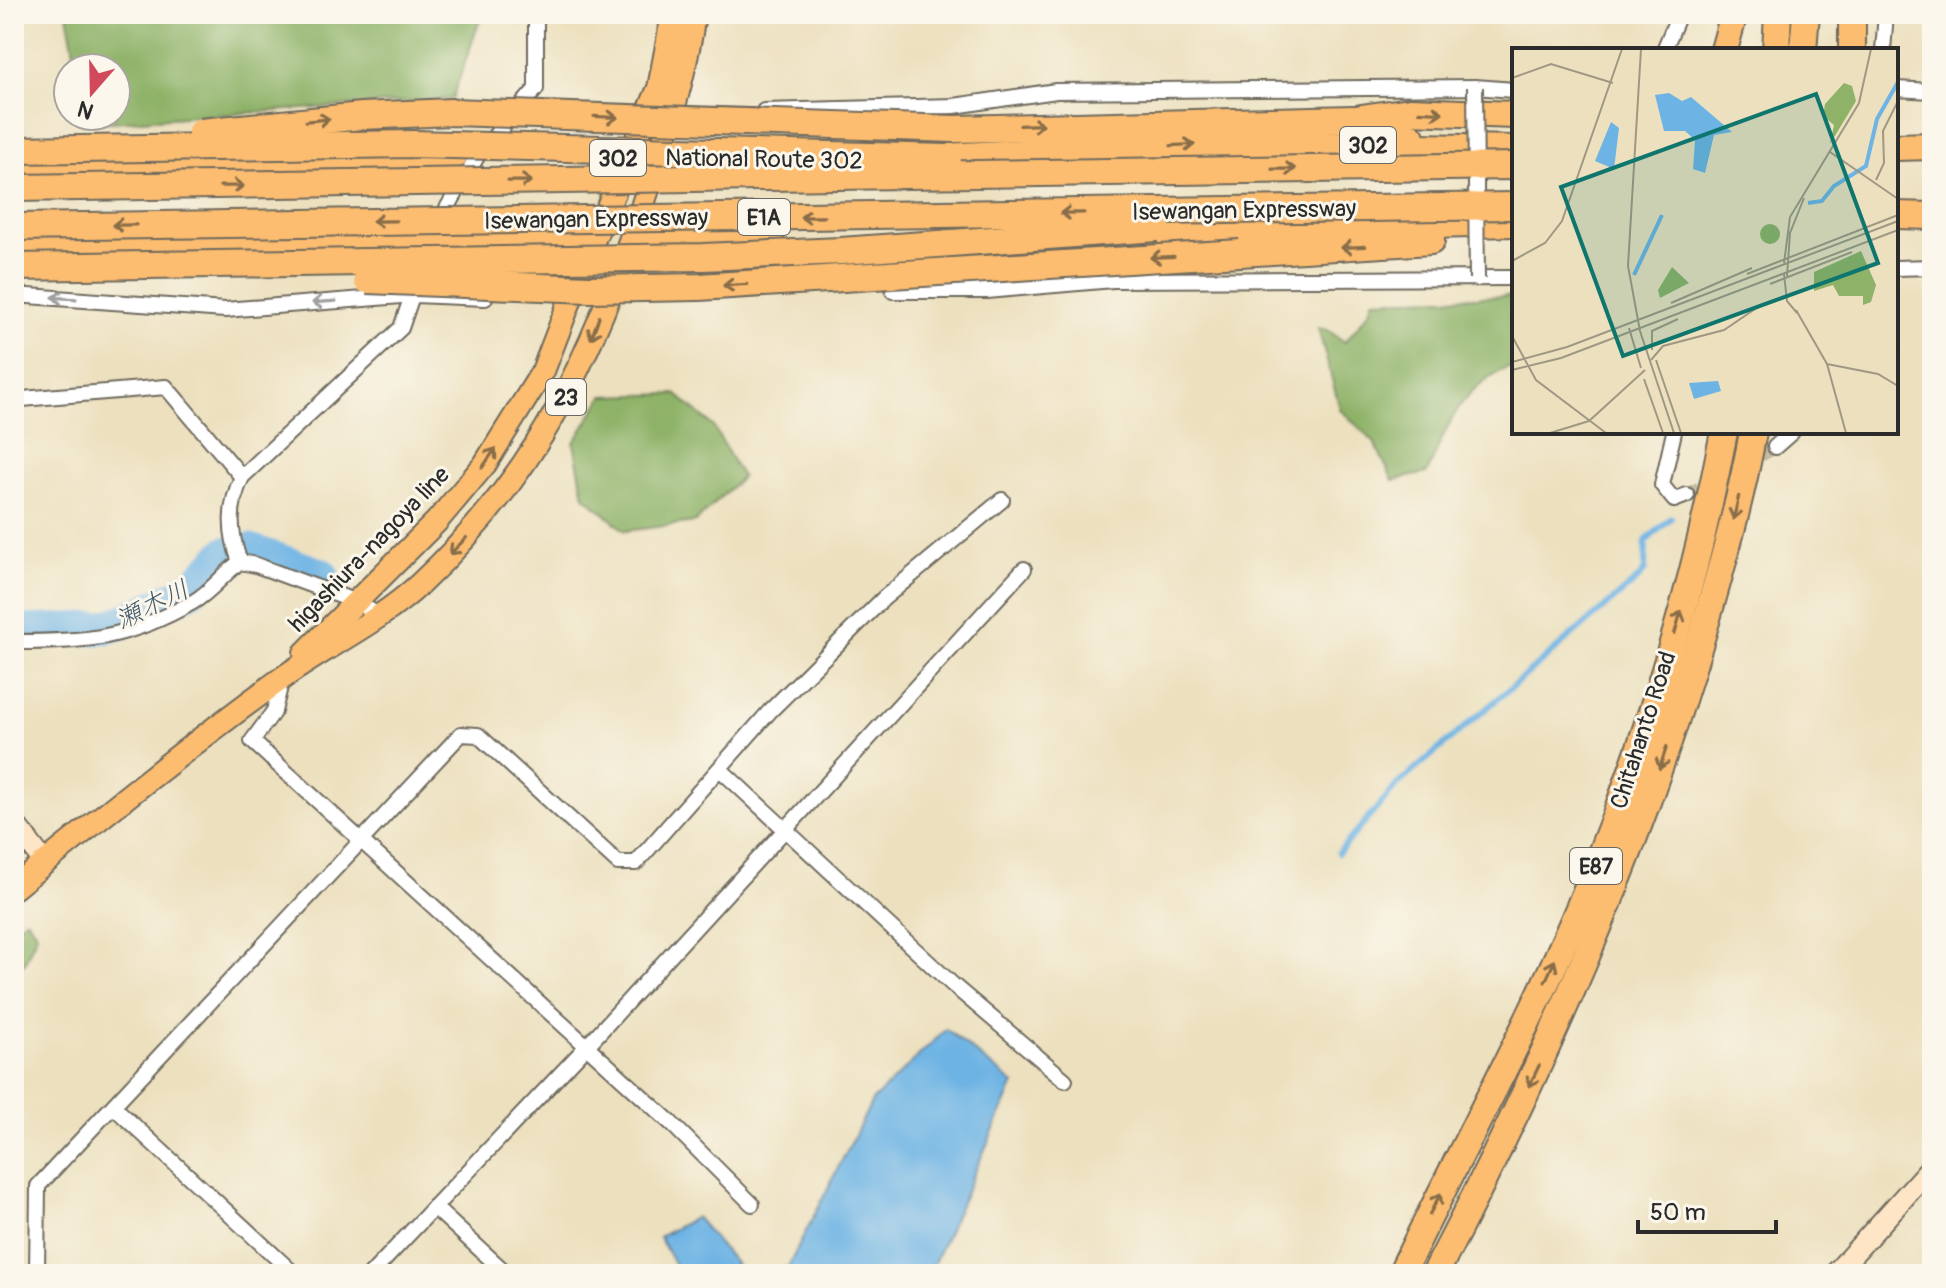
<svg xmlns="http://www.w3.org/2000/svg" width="1946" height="1288" viewBox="0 0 1946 1288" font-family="Pangolin,'Klee One',sans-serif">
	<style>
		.forest { fill: #8eb267; stroke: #5c6e49; stroke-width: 2 }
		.water { fill: #6db3e4; stroke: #4c6f88; stroke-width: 2 }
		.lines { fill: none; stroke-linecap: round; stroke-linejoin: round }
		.stream { stroke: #6db3e4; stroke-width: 6 }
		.river { stroke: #6db3e4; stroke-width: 34 }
		.street-tunnel { stroke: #c5bca1; stroke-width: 14; stroke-dasharray: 14 7; stroke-linecap: butt }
		.street-casing { stroke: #6f6a5e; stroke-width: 18 }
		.secondary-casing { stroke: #6f6a5e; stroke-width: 24 }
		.primary-casing { stroke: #6f6a5e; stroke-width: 26 }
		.highway-casing { stroke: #6f6a5e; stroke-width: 30 }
		.street { stroke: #fff; stroke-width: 14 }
		.secondary { stroke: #fee5c5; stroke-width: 20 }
		.primary { stroke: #fcbd6f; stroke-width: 22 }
		.highway { stroke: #fcbd6f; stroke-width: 26 }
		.street-bridge-casing { stroke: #6f6a5e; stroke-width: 18; stroke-linecap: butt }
		.highway-bridge-casing { stroke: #6f6a5e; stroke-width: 30; stroke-linecap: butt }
		.street-bridge { stroke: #fff; stroke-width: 14 }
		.highway-bridge { stroke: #fcbd6f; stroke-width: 26 }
		.oneway { stroke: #896d4a }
		.oneway2 { stroke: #a0a0a0 }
		.labels { text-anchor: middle; stroke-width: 6; stroke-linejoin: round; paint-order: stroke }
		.shield { fill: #fbf7ec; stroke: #696865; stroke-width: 2 }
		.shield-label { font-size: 22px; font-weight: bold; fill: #2b2b2b }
		.street-label { font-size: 24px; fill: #2b2b2b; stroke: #fbf7ec }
		.water-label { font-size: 26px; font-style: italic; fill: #425b6c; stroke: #fbf7ec }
		.inset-river { fill: none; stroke: #6db3e4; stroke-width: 4 }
		.inset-road { fill: none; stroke: #9f9883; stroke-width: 2 }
		.view { fill: #0f766e; fill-opacity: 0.15; stroke: #0f766e; stroke-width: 4 }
		.inset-edge { fill: none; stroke: #2b2b2b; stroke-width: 4 }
	</style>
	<rect width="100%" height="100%" fill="#fbf7ec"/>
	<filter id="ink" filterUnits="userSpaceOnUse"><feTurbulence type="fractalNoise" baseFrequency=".0125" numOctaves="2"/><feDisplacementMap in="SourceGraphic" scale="16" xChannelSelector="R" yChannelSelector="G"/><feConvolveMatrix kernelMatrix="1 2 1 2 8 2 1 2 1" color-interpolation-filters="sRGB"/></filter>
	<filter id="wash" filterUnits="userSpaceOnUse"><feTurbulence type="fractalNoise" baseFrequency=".006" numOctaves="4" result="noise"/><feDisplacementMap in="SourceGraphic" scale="32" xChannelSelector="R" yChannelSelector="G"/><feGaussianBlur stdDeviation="1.8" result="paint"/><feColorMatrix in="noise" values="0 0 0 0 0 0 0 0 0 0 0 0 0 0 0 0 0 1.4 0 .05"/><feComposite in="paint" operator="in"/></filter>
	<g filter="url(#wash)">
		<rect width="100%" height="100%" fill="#ece0be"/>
		<g class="forest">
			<polygon points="67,14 482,14 452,99 81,124 80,116 116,116 116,68 77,68"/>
			<path d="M1514,296V366C1462,382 1447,427 1427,473L1393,480L1374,442L1340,409L1318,328L1327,330L1345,342L1370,311L1373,300Z"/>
			<polygon points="676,394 713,426 742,477 695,522 625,531 584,496 574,443 603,396"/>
			<polygon points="26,919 37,934 24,964 14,971 14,928"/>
		</g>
		<g class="water">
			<polygon points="946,1029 1014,1084 929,1274 771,1274 788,1267 872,1101"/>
			<polygon points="696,1217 744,1274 680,1274 659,1237"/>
		</g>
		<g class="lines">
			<polyline class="stream" points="1338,853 1397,785 1639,578 1645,570 1646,541 1671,518"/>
			<polyline class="river" points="14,632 103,628 122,622 190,590 226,553 249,550 322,575"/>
		</g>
	</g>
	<g filter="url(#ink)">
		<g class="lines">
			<polyline class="street-tunnel" points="1687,495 1775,447"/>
			<g class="street-casing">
				<g id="street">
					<polyline points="1664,50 1679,14"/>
					<polyline points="1883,50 1886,14"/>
					<polyline points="1896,89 1932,91"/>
					<polyline points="764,111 954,106 1056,91 1475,87 1514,90"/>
					<polyline points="439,222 478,155 536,89 536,14"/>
					<polyline points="1896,268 1932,267"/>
					<polyline points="893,291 987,291 1113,280 1514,278"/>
					<polyline points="14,295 225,310 414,295 485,298"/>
					<polyline points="14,405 22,399 166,387 242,477"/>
					<polyline points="1674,432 1662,485 1674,500 1687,495"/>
					<polyline points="1775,447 1792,432"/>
					<path d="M240,562C229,532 228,507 242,477L401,328L418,278"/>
					<path d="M14,642C86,642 129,639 193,602C211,592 223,574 240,562L256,565L354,601L379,615"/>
					<polyline points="282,679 274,711 252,741 671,1123 752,1204"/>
					<polyline points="721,770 953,985 1065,1080"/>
					<polyline points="114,1107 294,1274"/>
					<polyline points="434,1207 507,1274"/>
					<polyline points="37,1274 38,1186 461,734 478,735 618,863 636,863 770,711 884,598 1002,500"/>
					<polyline points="371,1274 586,1047 1024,569"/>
				</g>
			</g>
			<g class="secondary-casing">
				<g id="secondary">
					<polyline points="14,823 45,863"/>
					<polyline points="1835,1274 1932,1166"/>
				</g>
			</g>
			<g class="primary-casing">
				<g id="primary">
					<polyline points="305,653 437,521 485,464 543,371 591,246 659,88 673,14"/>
					<path d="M14,888C101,817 190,745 281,679C326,646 380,622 421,583C541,470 589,360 642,207C663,144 685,80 694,14"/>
				</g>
			</g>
			<g class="highway-casing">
				<g id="highway">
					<polyline points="1724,50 1734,14"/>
					<polyline points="1776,50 1778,14"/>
					<polyline points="1803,50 1806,14"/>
					<polyline points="1852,50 1852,14"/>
					<polyline points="1361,118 1410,111 1514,115"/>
					<polyline points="954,129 1353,119 1411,137"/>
					<polyline points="1896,147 1932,146"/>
					<polyline points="925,158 1222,143 1514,149"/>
					<polyline points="14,173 454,156"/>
					<polyline points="1896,215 1932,216"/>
					<polyline points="1133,232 1514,223"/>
					<polyline points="14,245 586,246"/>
					<polyline points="642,245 770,241"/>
					<polyline points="1240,253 1431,241"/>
					<path d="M1401,1274C1465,1141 1538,1012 1593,874C1650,732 1695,583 1724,432"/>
					<path d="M1435,1274C1543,1068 1637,856 1703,632C1722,566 1741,499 1753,432"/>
				</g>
			</g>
			<use href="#street" class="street"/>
			<use href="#secondary" class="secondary"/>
			<use href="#primary" class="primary"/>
			<use href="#highway" class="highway"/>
			<g class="street-bridge-casing">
				<polyline id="street-bridge" points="1475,87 1477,279"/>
			</g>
			<g class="highway-bridge-casing">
				<g id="highway-bridge">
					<polyline points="201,132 362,116 451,112 954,129"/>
					<polyline points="14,150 414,144 948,158"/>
					<polyline points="14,188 1514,166"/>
					<polyline points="14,227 1514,206"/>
					<polyline points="14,267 703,257 841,251 1157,228"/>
					<polyline points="367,280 589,289 699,287 1240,253"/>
				</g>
			</g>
			<use href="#street-bridge" class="street-bridge"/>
			<use href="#highway-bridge" class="highway-bridge"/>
		</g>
		<defs><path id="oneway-shaft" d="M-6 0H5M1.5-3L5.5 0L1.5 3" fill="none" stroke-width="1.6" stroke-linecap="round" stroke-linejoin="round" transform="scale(2)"/></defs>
		<g class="oneway">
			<use href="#oneway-shaft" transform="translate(1431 112) rotate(3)"/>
			<use href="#oneway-shaft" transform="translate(606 117) rotate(3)"/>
			<use href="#oneway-shaft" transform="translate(318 120) rotate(-5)"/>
			<use href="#oneway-shaft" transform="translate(1032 125) rotate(-2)"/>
			<use href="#oneway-shaft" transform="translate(1183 145) rotate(-3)"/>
			<use href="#oneway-shaft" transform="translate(1284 169) rotate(-1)"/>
			<use href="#oneway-shaft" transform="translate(520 181) rotate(-1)"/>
			<use href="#oneway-shaft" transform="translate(232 186) rotate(-1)"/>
			<use href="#oneway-shaft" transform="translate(1072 213) rotate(179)"/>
			<use href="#oneway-shaft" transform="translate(812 217) rotate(179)"/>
			<use href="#oneway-shaft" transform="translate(384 221) rotate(179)"/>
			<use href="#oneway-shaft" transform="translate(124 225) rotate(179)"/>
			<use href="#oneway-shaft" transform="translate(1353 247) rotate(177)"/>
			<use href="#oneway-shaft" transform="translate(1162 257) rotate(177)"/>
			<use href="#oneway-shaft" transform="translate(735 285) rotate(177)"/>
			<use href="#oneway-shaft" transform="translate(595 328) rotate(110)"/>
			<use href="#oneway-shaft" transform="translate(489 458) rotate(-55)"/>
			<use href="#oneway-shaft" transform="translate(1736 508) rotate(103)"/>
			<use href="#oneway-shaft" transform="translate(458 546) rotate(135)"/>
			<use href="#oneway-shaft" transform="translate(1678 622) rotate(-74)"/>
			<use href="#oneway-shaft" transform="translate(1663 758) rotate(108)"/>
			<use href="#oneway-shaft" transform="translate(1550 971) rotate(-66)"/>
			<use href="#oneway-shaft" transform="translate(1534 1076) rotate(116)"/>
			<use href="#oneway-shaft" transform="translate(1435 1204) rotate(-62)"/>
		</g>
		<g class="oneway2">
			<use href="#oneway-shaft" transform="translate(64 298) rotate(-176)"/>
			<use href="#oneway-shaft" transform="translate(324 302) rotate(176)"/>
		</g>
	</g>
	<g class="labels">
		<g class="shield">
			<rect x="1340" y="127" width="56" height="36" rx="6"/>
			<rect x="590" y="140" width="56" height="36" rx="6"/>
			<rect x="738" y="199" width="52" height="36" rx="6"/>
			<rect x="546" y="379" width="40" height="36" rx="6"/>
			<rect x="1570" y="848" width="52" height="36" rx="6"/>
		</g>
		<g class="shield-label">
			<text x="1368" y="153">302</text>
			<text x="618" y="166">302</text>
			<text x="764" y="225">E1A</text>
			<text x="566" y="405">23</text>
			<text x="1596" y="874">E87</text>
		</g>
		<g class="street-label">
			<text transform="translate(764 159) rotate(1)" y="8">National Route 302</text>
			<text transform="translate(1244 210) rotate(-1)" y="8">Isewangan Expressway</text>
			<text transform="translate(596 219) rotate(-1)" y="8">Isewangan Expressway</text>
			<text transform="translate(369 549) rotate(-46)" y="8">higashiura-nagoya line</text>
			<text transform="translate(1643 730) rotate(-72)" y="8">Chitahanto Road</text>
		</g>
		<g class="water-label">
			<text transform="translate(152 604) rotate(-26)" y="9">瀬木川</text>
		</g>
	</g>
	<g transform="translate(1512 48)">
		<rect width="386" height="386" fill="#ece0be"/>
		<path d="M332,35L340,38L344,53L318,96L322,77L311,68L313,56ZM248 186a10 10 0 1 1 20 0a10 10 0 1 1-20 0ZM349,203L364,237L359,254L351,257V248H327L321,237L302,243V224ZM160,219L177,235L148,250L146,242Z" fill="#8eb267"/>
		<path d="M157,45L170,53L179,49L220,84L202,87L193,125L181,121L183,92L173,83H152L143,47ZM99,74L107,80L102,121L83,113ZM206,333L209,343L182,351L177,335Z" fill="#6db3e4"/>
		<path class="inset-river" d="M296,155L310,153L322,138L354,118L365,71L386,34M122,227L150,167"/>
		<path class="inset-road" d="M129,1L116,218L128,283L162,385M0,30L39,16L101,35M318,104L386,151M364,132L372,115L371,83L386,53M0,213L33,195L50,173L110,1M272,215L278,169L347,55L359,1M235,226L386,167M272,226L275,253L285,265M275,228L278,185L292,150M258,236L340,204M159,255L240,220M284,262L315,316L334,385M117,280L129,320M0,288L24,332L94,385M140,302V283L166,271M139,312L151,298L212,282L249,257L275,249M144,312L169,385M0,314L55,299L386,173M315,316L366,326L386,338M0,322L49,310L386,182M132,331L151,385M38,385L77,373L133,322"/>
		<path class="view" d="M304,46L366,215L111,308L49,139Z"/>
		<rect width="386" height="386" class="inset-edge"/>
	</g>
	<rect width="1946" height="1288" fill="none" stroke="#fbf7ec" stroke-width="48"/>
	<g transform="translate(92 92) rotate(200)"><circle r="38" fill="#fbf7ec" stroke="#a8a59f" stroke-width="2"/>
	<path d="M0-6L14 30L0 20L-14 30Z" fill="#d1495b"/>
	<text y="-12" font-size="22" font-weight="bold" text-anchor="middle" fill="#2b2b2b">N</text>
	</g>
	<path d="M1638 1220v12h138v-12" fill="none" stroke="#2b2b2b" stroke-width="4"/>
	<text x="1650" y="1220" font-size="24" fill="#2b2b2b" stroke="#fbf7ec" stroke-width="6" paint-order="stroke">50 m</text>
</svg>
